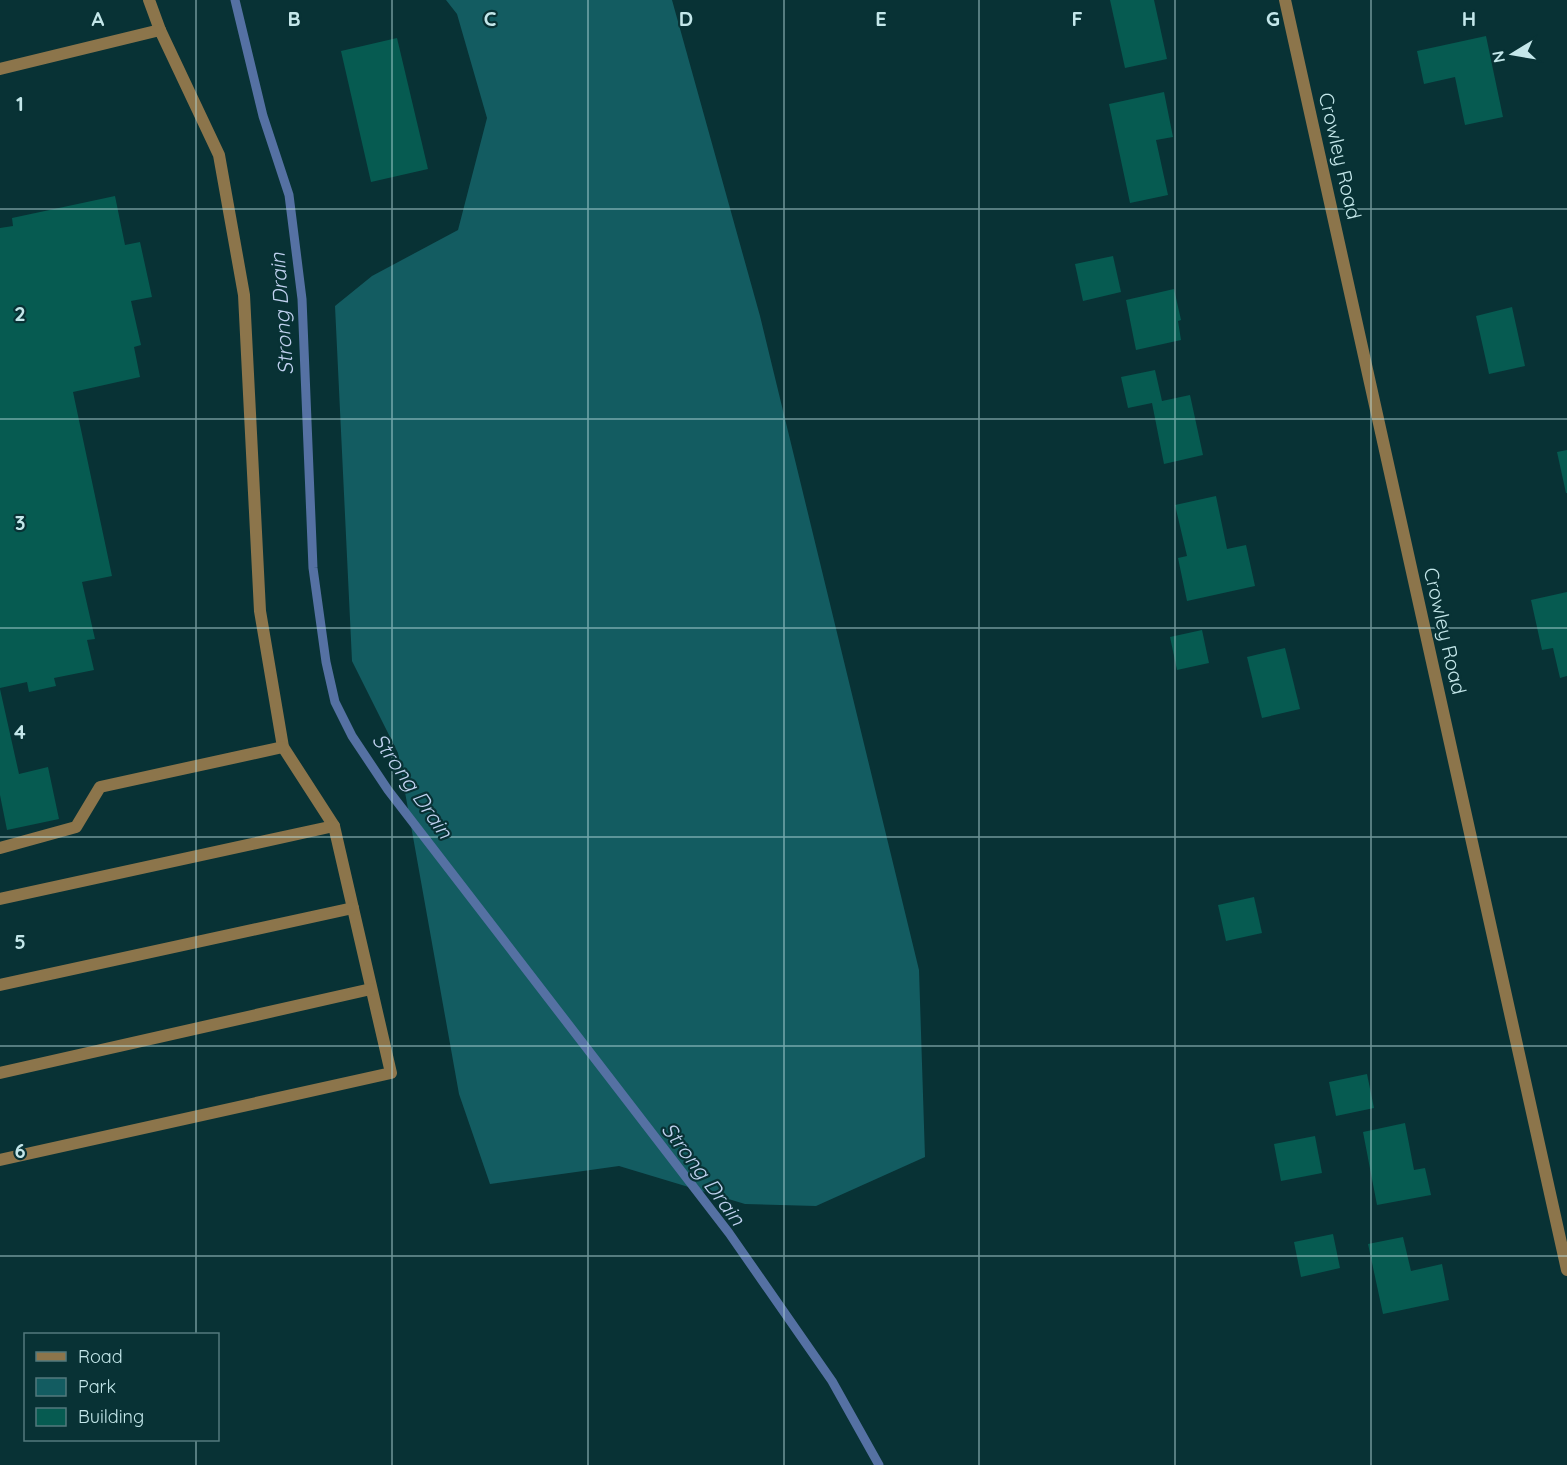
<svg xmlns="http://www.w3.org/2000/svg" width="1567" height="1465" viewBox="0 0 1567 1465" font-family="Quicksand,sans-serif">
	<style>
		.green { fill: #135c61 }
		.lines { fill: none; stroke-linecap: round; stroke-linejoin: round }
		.stream { stroke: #5571a3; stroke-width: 9 }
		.building { fill: #065b51 }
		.lane { stroke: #8c754b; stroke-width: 12 }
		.street { stroke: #8c754b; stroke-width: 12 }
		.grid { fill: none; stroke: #c4e7ea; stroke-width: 1.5; stroke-opacity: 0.55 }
		.labels { text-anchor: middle; stroke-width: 4.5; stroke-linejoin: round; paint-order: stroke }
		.street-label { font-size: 20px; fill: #c4e7ea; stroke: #083235 }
		.water-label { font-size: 21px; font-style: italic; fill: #c1d2f0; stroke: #083235 }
		.grid-label { font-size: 20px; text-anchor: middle; font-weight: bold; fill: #c4e7ea; stroke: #083235; stroke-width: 4.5; stroke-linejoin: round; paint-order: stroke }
	</style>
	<rect width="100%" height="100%" fill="#083235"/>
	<polygon class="green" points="446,0 672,0 760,316 919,970 925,1157 816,1206 745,1204 619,1166 490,1184 459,1094 398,753 352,661 335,306 372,276 458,230 487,118 457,14"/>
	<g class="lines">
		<polyline class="stream" points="235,0 263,116 289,195 302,299 313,568 326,662 335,702 352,736 388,790 729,1233 832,1381 879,1465"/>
	</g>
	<g class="building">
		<polygon points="1110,0 1154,0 1167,59 1125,68"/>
		<polygon points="1486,36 1503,117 1465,125 1455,77 1424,84 1417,51"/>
		<polygon points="397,38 428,169 371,182 341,51"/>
		<polygon points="1164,92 1173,137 1156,140 1168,195 1130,203 1109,104"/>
		<polygon points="115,196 125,245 140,242 152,297 131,301 141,345 134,347 140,377 73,392 112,576 82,582 95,639 87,640 94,670 54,678 56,686 29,692 27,682 0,688 0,228 13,226 12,218"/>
		<polygon points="1113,256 1121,292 1083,301 1075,264"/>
		<polygon points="1174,289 1181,320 1178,321 1181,340 1136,350 1126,300"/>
		<polygon points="1512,307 1525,366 1489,374 1476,316"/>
		<polygon points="1155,370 1162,401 1190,395 1203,455 1164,464 1152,403 1128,408 1121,377"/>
		<polygon points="1567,450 1567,493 1566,493 1557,452"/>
		<polygon points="1216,496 1227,549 1246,545 1255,586 1187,601 1178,558 1187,556 1175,505"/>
		<polygon points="1567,592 1567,676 1560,678 1553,648 1542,650 1531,600"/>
		<polygon points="1202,630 1209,663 1177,670 1170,637"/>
		<polygon points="1285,648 1300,709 1262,718 1247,657"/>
		<polygon points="0,689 19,774 48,767 59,819 7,830 0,795"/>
		<polygon points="1254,897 1262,933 1226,941 1218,905"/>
		<polygon points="1367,1074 1374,1108 1336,1116 1329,1082"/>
		<polygon points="1405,1123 1414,1170 1425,1168 1431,1195 1377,1205 1363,1132"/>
		<polygon points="1315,1136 1322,1173 1281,1181 1274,1144"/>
		<polygon points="1333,1234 1340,1268 1301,1277 1294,1242"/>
		<polygon points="1403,1237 1411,1271 1442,1264 1449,1300 1383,1314 1368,1244"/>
	</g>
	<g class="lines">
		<g class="lane">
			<polyline points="149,0 160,30"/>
			<polyline points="0,69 160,30 219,155 244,295 260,611 283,747 334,826 391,1073 0,1160"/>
			<polyline points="0,848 76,827 100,787 283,747"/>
			<polyline points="0,899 334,826"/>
			<polyline points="0,985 353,908"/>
			<polyline points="0,1073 371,989"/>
		</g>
		<polyline class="street" points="1285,0 1567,1270"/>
	</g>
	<path class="grid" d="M196,0V1334M392,0V1465M588,0V1465M784,0V1465M979,0V1465M1175,0V1465M1371,0V1465M0,209H1567M0,419H1567M0,628H1567M0,837H1567M0,1046H1567M0,1256H1567M196,1440V1465"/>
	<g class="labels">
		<g class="street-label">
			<text transform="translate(1340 156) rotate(77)" y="7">Crowley Road</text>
			<text transform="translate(1445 631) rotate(77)" y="7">Crowley Road</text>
		</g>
		<g class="water-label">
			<text transform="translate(282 314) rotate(-94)" y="7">Strong Drain</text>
			<text transform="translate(412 786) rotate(55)" y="7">Strong Drain</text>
			<text transform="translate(703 1174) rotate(53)" y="7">Strong Drain</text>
		</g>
	</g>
	<g class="grid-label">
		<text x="98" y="26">A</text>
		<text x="294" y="26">B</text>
		<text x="490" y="26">C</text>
		<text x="686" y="26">D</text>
		<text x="881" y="26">E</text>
		<text x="1077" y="26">F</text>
		<text x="1273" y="26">G</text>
		<text x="1469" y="26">H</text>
		<text x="20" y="111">1</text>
		<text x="20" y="321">2</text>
		<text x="20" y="530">3</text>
		<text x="20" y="739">4</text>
		<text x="20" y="949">5</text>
		<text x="20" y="1158">6</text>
	</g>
	<rect x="24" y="1333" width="195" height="108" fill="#083235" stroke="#537a7d" stroke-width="1.5"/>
	<rect x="36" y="1352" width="30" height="9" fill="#8c754b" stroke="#537a7d" stroke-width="1.5"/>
	<text x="78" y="1363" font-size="18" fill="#c4e7ea">Road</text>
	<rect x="36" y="1378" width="30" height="18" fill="#135c61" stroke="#537a7d" stroke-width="1.5"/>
	<text x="78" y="1393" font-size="18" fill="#c4e7ea">Park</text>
	<rect x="36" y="1408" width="30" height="18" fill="#065b51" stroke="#537a7d" stroke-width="1.5"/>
	<text x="78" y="1423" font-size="18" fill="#c4e7ea">Building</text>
	<g transform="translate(1513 54) rotate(259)" stroke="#083235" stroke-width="4.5" paint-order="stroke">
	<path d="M0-4.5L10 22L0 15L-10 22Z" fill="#c4e7ea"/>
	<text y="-9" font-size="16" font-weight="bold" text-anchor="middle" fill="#c4e7ea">N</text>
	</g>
</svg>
